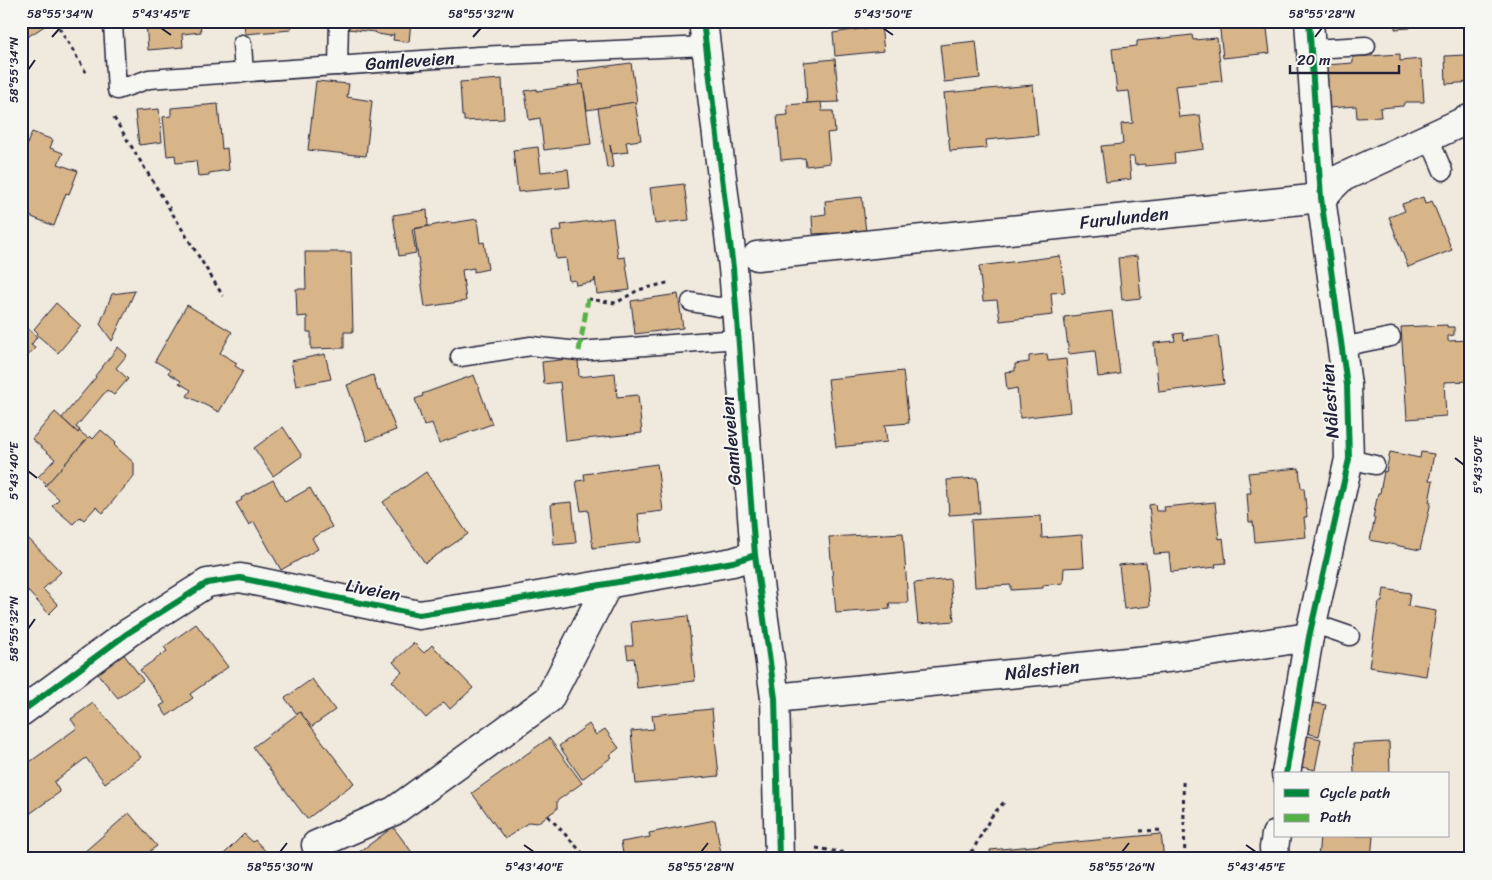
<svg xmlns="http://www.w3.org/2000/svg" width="1492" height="880" viewBox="0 0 1492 880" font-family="Sriracha,sans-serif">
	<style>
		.building { fill: #d7b589; stroke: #22223b }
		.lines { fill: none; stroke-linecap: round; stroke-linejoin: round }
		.lane-casing { stroke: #22223b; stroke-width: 21 }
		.street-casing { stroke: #22223b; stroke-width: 31 }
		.secondary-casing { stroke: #22223b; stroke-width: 31 }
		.path { stroke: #22223b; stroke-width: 3; stroke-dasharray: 4 4; stroke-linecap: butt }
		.lane { stroke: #f6f6f2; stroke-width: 18 }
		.street { stroke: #f6f6f2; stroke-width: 28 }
		.secondary { stroke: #f6f6f2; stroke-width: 28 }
		.quiet { stroke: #55b146; stroke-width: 5; stroke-dasharray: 10 5; stroke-linecap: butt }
		.cycleway-casing { stroke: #f6f6f2; stroke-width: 9 }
		.cycleway { stroke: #00873e; stroke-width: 6 }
		.ticks { fill: none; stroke: #22223b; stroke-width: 2 }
		.labels { text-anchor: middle; stroke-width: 4; stroke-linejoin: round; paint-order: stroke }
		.street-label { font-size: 18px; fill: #22223b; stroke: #f6f6f2 }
		.neatline { fill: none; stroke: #22223b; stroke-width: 2 }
		.ticks-label { font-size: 12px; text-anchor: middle; fill: #22223b }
	</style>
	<rect width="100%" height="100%" fill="#f0e9dd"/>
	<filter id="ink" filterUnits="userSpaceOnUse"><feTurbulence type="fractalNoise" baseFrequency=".02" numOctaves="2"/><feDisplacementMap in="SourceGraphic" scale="10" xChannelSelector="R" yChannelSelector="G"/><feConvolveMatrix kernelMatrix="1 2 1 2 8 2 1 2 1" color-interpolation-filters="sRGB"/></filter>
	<g filter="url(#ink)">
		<g class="building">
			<polygon points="21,21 44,21 46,25 26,38 21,30"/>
			<polygon points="146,21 200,21 201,32 182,34 183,47 148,50"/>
			<polygon points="244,21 290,21 291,30 245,34"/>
			<polygon points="349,21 411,21 409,42 393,40 394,34 390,36 378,34 375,32 348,29"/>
			<polygon points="936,21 971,21 937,25"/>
			<polygon points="1219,21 1266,21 1270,53 1223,58"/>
			<polygon points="1376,21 1413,21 1410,21 1410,28 1395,29 1395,22 1376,23"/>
			<polygon points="881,26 884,51 835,56 833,33"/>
			<polygon points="1192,35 1193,40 1217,38 1222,81 1175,86 1179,117 1200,115 1204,149 1174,153 1175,163 1145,166 1145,164 1135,165 1134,157 1129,157 1131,179 1106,182 1101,146 1123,144 1121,124 1133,123 1129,91 1117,92 1112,49 1137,46 1137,41"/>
			<polygon points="976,41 980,78 944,82 940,45"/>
			<polygon points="1400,54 1400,61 1421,59 1424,102 1406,102 1404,103 1403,106 1380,108 1381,117 1357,118 1356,106 1329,108 1326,65 1353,63 1353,57"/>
			<polygon points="1465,55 1466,66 1471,66 1471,82 1446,84 1445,56"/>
			<polygon points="835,59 839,102 807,103 804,62"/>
			<polygon points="631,63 637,102 587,110 583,84 580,85 578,70"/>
			<polygon points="502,79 504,119 464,121 464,116 462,116 460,82"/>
			<polygon points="316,81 349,84 347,97 372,101 366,156 308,150"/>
			<polygon points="583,84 591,144 544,150 540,118 529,120 525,91 537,89 537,91"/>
			<polygon points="1033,85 1038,135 986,140 987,148 950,151 944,93"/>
			<polygon points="635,102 641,140 626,142 628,152 612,154 610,145 613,167 607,168 598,108"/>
			<polygon points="821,102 822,111 833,111 835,132 827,133 830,163 806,166 805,158 781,160 777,116 788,115 787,105"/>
			<polygon points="218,104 222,149 227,148 229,170 209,173 209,175 198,176 196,161 176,163 175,155 167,156 163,117 171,116 171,108"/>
			<polygon points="159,109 162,142 139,145 135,111"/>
			<polygon points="32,132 53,140 50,148 63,153 58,164 78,171 69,194 66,193 54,226 27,215 21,230 21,158"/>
			<polygon points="538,147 541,172 568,169 570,187 518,192 513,150"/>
			<polygon points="684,184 689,220 655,224 650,188"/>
			<polygon points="862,197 866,232 829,235 829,233 813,234 812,216 826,214 825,201"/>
			<polygon points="1423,197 1425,204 1432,201 1452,250 1408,267 1389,217 1405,211 1402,204"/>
			<polygon points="427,210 428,226 412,229 416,253 399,256 393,215"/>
			<polygon points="613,218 618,258 625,257 630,290 597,294 595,278 594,282 576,285 575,280 569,281 566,258 556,259 552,232 562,230 561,225"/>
			<polygon points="477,219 480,243 484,242 488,269 474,272 474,268 462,270 466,301 425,307 414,229 451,222 452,223"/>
			<polygon points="305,252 351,252 353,332 344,332 344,348 311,349 311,332 307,332 307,316 297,317 296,289 306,289"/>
			<polygon points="1060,256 1065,292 1051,293 1053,315 1000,321 997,300 983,301 979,266"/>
			<polygon points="1137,256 1141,298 1122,300 1118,258"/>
			<polygon points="135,291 112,341 100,324 112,294"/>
			<polygon points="678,294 683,328 635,334 631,301"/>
			<polygon points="56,303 81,326 58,353 36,334 38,333 34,329"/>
			<polygon points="187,305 232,332 220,353 237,363 235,366 243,371 219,412 187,396 191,390 179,383 181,381 168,373 170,370 155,361"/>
			<polygon points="1112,311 1120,374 1098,377 1095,351 1069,354 1064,317"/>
			<polygon points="21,322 37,337 31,345 35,348 21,363"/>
			<polygon points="1447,325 1447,327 1454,327 1454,335 1448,336 1448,341 1471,340 1471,381 1444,382 1446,416 1407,419 1401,327"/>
			<polygon points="1183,333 1184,340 1218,336 1224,384 1159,392 1154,343 1175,341 1174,334"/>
			<polygon points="118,347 127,355 116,368 128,379 114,395 107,390 76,427 80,430 78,433 62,418 96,377 95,376"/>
			<polygon points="325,354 331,379 296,386 291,361"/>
			<polygon points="1047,354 1048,361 1066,359 1071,412 1020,418 1017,388 1007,390 1005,372 1015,371 1015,364 1029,362 1029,356"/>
			<polygon points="578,358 579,377 615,373 617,397 638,395 642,433 566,441 560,382 544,384 542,362"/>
			<polygon points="903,371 909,423 885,425 887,442 836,447 828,379"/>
			<polygon points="373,375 378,391 381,390 396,430 367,441 347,385"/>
			<polygon points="474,375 492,424 439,443 432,423 424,426 415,399 423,396 422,394"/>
			<polygon points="55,412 78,433 79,431 88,438 47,484 38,477 55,459 32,439"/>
			<polygon points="283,427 302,456 273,476 254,448"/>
			<polygon points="101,430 116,443 114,445 134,463 134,476 103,513 96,507 84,520 80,517 73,524 52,506 59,499 45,486 88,438 90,436 93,439"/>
			<polygon points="1390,452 1420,458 1421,452 1434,454 1429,480 1433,481 1429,502 1431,502 1420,550 1370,540 1375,518 1373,518 1378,493 1380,493 1384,471 1386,472"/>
			<polygon points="657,464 663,511 638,514 641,542 593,548 588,510 581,511 576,481 585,480 584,474"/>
			<polygon points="1299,468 1301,488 1304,488 1307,517 1304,517 1306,537 1255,542 1253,522 1249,522 1247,493 1251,493 1248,473"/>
			<polygon points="426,472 468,534 425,563 383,502"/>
			<polygon points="977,478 980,513 949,515 947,480"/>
			<polygon points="273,480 285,502 310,488 332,527 312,538 318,549 281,570 254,522 249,525 236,503 242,500 241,498"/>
			<polygon points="572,502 576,543 554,545 551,504"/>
			<polygon points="1215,502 1219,539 1223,538 1226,563 1215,564 1216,567 1171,572 1169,553 1154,554 1149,505 1155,504 1156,511 1165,511 1164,507"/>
			<polygon points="1041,516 1042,538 1082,535 1084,567 1064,568 1063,583 1043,585 1043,588 1011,590 1011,585 975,587 971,520"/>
			<polygon points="22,532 61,572 43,589 58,605 49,614 25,588 21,592"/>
			<polygon points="903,533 908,603 889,603 890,609 836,613 829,537"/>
			<polygon points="1146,562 1150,606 1124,609 1119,565"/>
			<polygon points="950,579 954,621 918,624 914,583"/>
			<polygon points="1384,589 1410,593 1408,606 1436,611 1426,676 1369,667 1379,602 1382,602"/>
			<polygon points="688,616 695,681 637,688 634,658 628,659 626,646 633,646 631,622"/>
			<polygon points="196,624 228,667 190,694 193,698 167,716 160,706 165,703 140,670 167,651 164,647"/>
			<polygon points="414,643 424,653 432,645 473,688 450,709 444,702 426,718 392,681 402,672 393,662"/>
			<polygon points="122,652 143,680 118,698 96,672"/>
			<polygon points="312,679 335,710 311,727 300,712 297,714 285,698"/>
			<polygon points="1308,702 1326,705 1319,736 1302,732"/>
			<polygon points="93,703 141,757 105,783 86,758 54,782 60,792 21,820 21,757 27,764 77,728 71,719"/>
			<polygon points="712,709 719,776 636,784 631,731 654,729 652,715"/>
			<polygon points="300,712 354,783 307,819 253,747"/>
			<polygon points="589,724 596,735 605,729 619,748 610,755 612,757 582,779 559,746"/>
			<polygon points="1303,735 1321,739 1315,770 1297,766"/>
			<polygon points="549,738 582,783 557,801 557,809 537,823 529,822 505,839 472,793"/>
			<polygon points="1389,742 1390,774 1354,774 1353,744"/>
			<polygon points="129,813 157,846 150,851 154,856 151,859 76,859"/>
			<polygon points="715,820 722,859 624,859 621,842 650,837 649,833"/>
			<polygon points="393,827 417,859 350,859"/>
			<polygon points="244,834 253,842 255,840 273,859 219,859"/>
			<polygon points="1161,834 1164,859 991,859 990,850"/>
			<polygon points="1320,836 1373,836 1371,859 1318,859"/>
			<polygon points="1240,850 1241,859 1224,859 1224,852"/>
		</g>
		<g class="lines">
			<g class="lane-casing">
				<g id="lane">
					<polyline points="113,24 117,90 149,79 479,56 706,46"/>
					<polyline points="242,44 244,73"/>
					<polyline points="1311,49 1366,46"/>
					<polyline points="338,66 339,21"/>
					<polyline points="1429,138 1443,171"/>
					<polyline points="691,302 718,307 736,305"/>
					<polyline points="1341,347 1391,337"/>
					<polyline points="460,357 531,346 579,351 738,339"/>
					<polyline points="1349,459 1375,465"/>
					<polyline points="1312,623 1350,636"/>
				</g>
			</g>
			<g class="street-casing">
				<g id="street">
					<polyline points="757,256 1321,198 1341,178 1471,118"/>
					<polyline points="775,698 1176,657 1309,637"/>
					<polyline points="21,712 128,633 207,583 240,578 419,615 503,602 733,562 755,555"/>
					<polyline points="1286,774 1309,637 1349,459 1347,385 1321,198 1309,21"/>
					<polyline points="316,845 394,811 549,699 608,584"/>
					<polyline points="1275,859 1274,848 1276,835"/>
				</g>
			</g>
			<g class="secondary-casing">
				<polyline id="secondary" points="703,21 733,268 755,555 775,698 779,859"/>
			</g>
			<g class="path">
				<polyline points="55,21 87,74"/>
				<polyline points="114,118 223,296"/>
				<polyline points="588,299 616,303 638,290 671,282"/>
				<polyline points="1183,782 1185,859"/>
				<polyline points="548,816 588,859"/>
				<polyline points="1140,831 1164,830"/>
				<polyline points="816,848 846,853 858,859"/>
				<polyline points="956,859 973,850 991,817 1005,801"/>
			</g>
			<use href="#lane" class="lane"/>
			<use href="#street" class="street"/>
			<use href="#secondary" class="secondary"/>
			<polyline class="quiet" points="579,351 588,299"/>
			<g class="cycleway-casing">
				<g id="cycleway">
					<polyline points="703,21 733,268 755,555 775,698 779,859"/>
					<polyline points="21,712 128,633 207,583 240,578 419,615 503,602 733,562 755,555"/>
					<polyline points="1286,774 1309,637 1349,459 1347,385 1321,198 1309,21"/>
				</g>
			</g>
			<use href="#cycleway" class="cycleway"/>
		</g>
	</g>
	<path class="ticks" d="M161,28L171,35M883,28L893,35M52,37L60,28M473,37L481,28M1315,37L1322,28M28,70L35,60M1455,458L1464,465M28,471L37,478M28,629L35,619M524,845L534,852M1246,845L1256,852M280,852L287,843M701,852L708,843M1122,852L1129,843"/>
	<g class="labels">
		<g class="street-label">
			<text transform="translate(410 61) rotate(-4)" y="6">Gamleveien</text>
			<text transform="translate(1124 218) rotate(-6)" y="6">Furulunden</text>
			<text transform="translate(1330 401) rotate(-94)" y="6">Nålestien</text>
			<text transform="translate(731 441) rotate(-95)" y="6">Gamleveien</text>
			<text transform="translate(373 590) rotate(11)" y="6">Liveien</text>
			<text transform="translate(1042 670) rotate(-6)" y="6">Nålestien</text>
		</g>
	</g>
	<rect width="1492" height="880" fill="none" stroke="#f6f6f2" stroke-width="55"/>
	<rect x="1274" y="772" width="175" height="65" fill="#f6f6f2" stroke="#a1a1a9"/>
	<rect x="1284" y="789" width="25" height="8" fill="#00873e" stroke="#a1a1a9"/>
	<text x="1320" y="798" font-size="15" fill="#22223b">Cycle path</text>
	<rect x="1284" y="814" width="25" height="8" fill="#55b146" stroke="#a1a1a9"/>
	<text x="1320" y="822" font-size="15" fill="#22223b">Path</text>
	<path d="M1290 65v8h109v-8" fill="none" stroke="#22223b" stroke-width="2.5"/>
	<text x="1297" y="65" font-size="15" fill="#22223b" stroke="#f6f6f2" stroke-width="4" paint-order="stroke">20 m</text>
	<rect x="28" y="28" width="1436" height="824" class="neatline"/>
	<g class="ticks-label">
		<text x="60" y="18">58°55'34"N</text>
		<text x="161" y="18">5°43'45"E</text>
		<text x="481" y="18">58°55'32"N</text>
		<text x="883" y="18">5°43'50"E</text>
		<text x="1322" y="18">58°55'28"N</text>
		<text transform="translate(14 70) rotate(-90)" y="4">58°55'34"N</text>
		<text transform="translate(1478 465) rotate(-90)" y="4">5°43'50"E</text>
		<text transform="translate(14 471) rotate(-90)" y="4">5°43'40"E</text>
		<text transform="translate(14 629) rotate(-90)" y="4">58°55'32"N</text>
		<text x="280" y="871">58°55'30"N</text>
		<text x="534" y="871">5°43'40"E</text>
		<text x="701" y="871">58°55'28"N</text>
		<text x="1122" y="871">58°55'26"N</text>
		<text x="1256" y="871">5°43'45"E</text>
	</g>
</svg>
